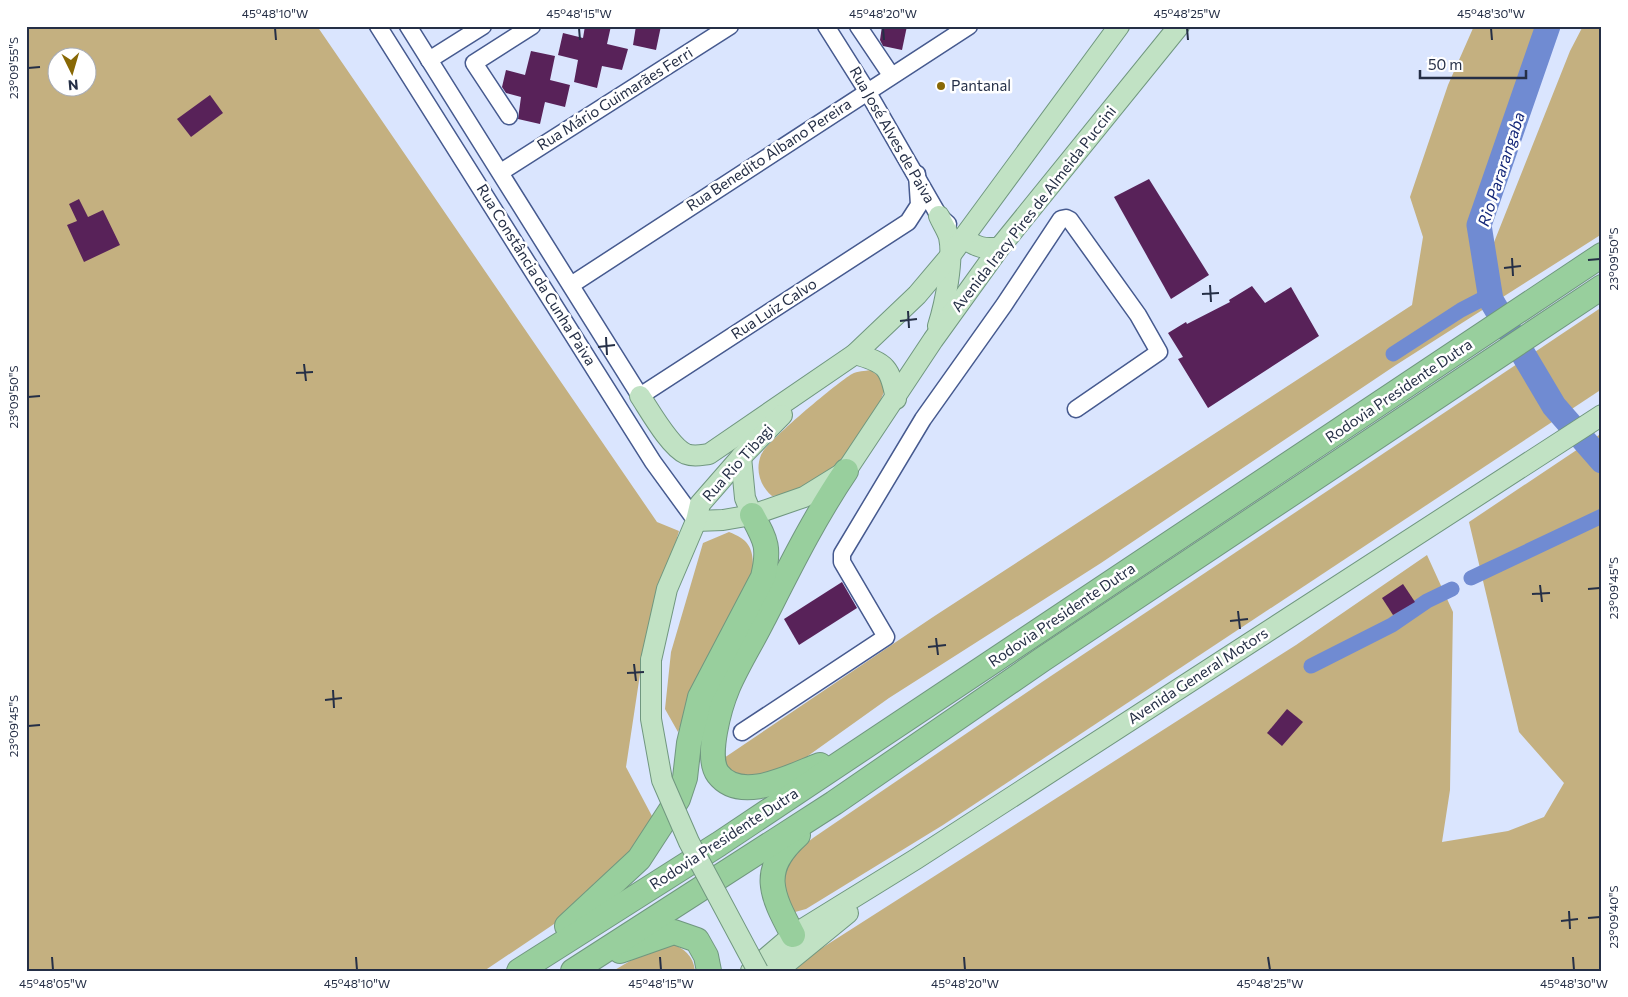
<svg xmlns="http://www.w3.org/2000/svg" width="1628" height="997" viewBox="0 0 1628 997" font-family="Commissioner,sans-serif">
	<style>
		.green { fill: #c4b080; fill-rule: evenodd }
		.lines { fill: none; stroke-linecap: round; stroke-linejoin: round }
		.canal { stroke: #708bd2; stroke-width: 15 }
		.river { stroke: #708bd2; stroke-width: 25 }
		.building { fill: #582259 }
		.minor-casing { stroke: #465a8f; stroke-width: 19 }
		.major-casing { stroke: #70977f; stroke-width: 22 }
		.highway-casing { stroke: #70977f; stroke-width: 26 }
		.minor { stroke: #fff; stroke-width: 16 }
		.major { stroke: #c1e2c4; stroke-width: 20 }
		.highway { stroke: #98cf9d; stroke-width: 24 }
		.major-bridge-casing { stroke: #70977f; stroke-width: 22; stroke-linecap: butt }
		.major-bridge { stroke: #c1e2c4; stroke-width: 20 }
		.ticks { fill: none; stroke: #252f46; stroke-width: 2 }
		.poi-dot { fill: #886805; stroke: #fff; stroke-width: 2 }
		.labels { text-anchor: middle; stroke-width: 5; stroke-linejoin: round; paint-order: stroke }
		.poi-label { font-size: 15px; fill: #252f46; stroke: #fff; text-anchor: start }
		.street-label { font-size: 15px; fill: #252f46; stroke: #fff }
		.water-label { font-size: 16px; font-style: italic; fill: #142779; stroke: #fff }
		.neatline { fill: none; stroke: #252f46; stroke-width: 2 }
		.ticks-label { font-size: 12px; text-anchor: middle; fill: #252f46 }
	</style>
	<rect width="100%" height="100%" fill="#dae5fe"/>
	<g class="green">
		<path d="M26,26H317L657,522L679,531L642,661L626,767L653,818L629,858L557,922L484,971H26ZM58,58H88V88H58Z"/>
		<polygon points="1474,26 1548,26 1479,225 1485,265 1570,51 1583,26 1602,26 1602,234 1396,365 1101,563 889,698 798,763 764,780 737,777 727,767 724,758 933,617 1412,305 1423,237 1410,197 1448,85"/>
		<polygon points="1602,307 1602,389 943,825 806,909 795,912 783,902 783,862 813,838 1042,682"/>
		<path d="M871,370L879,377L885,389C868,436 825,491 772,496C760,486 755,470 761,455C766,442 838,382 852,374C857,371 865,371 871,370Z"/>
		<polygon points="1602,433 1602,971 790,971 789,969 1296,645 1427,555 1453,612 1450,790 1442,842 1508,831 1544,817 1564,783 1519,732 1469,522"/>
		<path d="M729,532C747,539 753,546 753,566C754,591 715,643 703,668C694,689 686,711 678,732L665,709L671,652L703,543Z"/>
		<path d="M669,943C684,948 693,955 695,971H613L652,948Z"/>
	</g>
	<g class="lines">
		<g class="canal">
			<polyline points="1393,354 1461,310 1490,295"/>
			<polyline points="1471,578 1602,516"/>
			<polyline points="1311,666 1392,625 1427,601 1452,589"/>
		</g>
		<polyline class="river" points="1548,26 1479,225 1491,300 1554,406 1602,461"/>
	</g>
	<g class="building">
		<polygon points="585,26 611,26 607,44 628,49 622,70 602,66 597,88 574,82 578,60 558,55 563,33 583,38"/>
		<polygon points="636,26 661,26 656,50 633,45"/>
		<polygon points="882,26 907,26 902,50 883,46 880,40"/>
		<polygon points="531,51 555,56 550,80 570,85 565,107 545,102 540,124 518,119 521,97 506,93 502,87 506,70 525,75"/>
		<polygon points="210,95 223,113 191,137 177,119"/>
		<polygon points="1149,179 1209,275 1171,299 1114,197"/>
		<polygon points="79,199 88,217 103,210 120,245 84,262 67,225 77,221 69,204"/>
		<polygon points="1252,286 1265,303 1291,287 1319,336 1208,408 1178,359 1183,357 1168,333 1186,322 1187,324 1230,302 1229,300"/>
		<polygon points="842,582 857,608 799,645 784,619"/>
		<polygon points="1403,584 1415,602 1393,615 1382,598"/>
		<polygon points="1287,709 1303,722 1282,746 1267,733"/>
	</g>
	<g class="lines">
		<g class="minor-casing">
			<g id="minor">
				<polyline points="378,26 653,462 696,521"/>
				<polyline points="408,26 640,396 908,222 919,205 917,174"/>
				<polyline points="826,26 867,91 939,216 948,224"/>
				<polyline points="858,26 891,75"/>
				<polyline points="429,60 483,26"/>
				<polyline points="509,116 474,63 532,26"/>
				<polyline points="501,172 730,26"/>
				<polyline points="571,285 969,26"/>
				<polyline points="742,732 886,637 842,562 842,554 923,419 1004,305 1061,219 1066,218 1070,220 1138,315 1159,352 1076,409"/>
			</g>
		</g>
		<g class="major-casing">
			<g id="major">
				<path d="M963,238C977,247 984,250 1000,247"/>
				<path d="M938,326C945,304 954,260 949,237C947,230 942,223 939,216"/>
				<path d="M855,354C887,363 890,368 896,399"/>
				<path d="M640,396C650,411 670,447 686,454C694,457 701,455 709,454L855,354L917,295L950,256L1119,26"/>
				<polyline points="741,457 745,498 752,515"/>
				<polyline points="696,521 723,520 752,515 804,497 846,471 933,340 1000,247 1179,26"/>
				<polyline points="651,660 667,589 696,521 700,504 741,457 782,415"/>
				<polyline points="751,971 793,935 916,859 1602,415"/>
				<polyline points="777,971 848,913"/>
			</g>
		</g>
		<g class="highway-casing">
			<g id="highway">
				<path d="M820,765C793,775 741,804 718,774C705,757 720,706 728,687C738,664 752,642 763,620C789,569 814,518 846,471"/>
				<path d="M567,926L639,859L678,799L685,778L689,743L700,697L763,577C770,547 766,541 752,515"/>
				<path d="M793,935C771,894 759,870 798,835"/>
				<polyline points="620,951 674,932 697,940 706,956 709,971"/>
				<polyline points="519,971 719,844 1602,255"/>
				<polyline points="573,971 834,803 1043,659 1602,287"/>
			</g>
		</g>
		<use href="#minor" class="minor"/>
		<use href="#major" class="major"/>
		<use href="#highway" class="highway"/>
		<g class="major-bridge-casing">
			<polyline id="major-bridge" points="651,660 651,719 662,780 689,842 758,971"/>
		</g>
		<use href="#major-bridge" class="major-bridge"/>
	</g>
	<path class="ticks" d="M275,28L276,40M579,28L580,40M883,28L884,40M1187,28L1188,40M1491,28L1492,40M28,68L40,67M1512,258L1513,276M1588,260L1600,259M1504,268L1521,266M1210,285L1211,302M1202,294L1219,293M908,311L909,328M900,321L917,319M606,337L607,355M598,347L615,345M304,364L306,381M296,373L313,372M28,397L40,396M1540,585L1542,602M1588,589L1600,588M1532,594L1550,593M1238,611L1240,629M1230,621L1248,619M936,638L938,655M928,647L946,645M634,664L636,681M627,673L644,672M333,690L334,708M325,700L342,698M28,726L40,725M1569,911L1570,929M1588,918L1600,917M1561,921L1578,919M52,957L53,970M356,957L357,970M660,957L661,970M964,957L965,970M1268,957L1270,970M1573,957L1574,970"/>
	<circle class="poi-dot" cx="941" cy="86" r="5"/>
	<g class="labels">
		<g class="poi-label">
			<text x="951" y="91">Pantanal</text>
		</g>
		<g class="street-label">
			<text transform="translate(615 99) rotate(-32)" y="5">Rua Mário Guimarães Ferri</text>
			<text transform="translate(892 135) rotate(60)" y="5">Rua José Alves de Paiva</text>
			<text transform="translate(769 155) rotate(-33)" y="5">Rua Benedito Albano Pereira</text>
			<text transform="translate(1034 209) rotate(-52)" y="5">Avenida Iracy Pires de Almeida Puccini</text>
			<text transform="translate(536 275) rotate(58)" y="5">Rua Constância da Cunha Paiva</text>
			<text transform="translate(774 309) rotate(-33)" y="5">Rua Luiz Calvo</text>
			<text transform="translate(1399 391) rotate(-34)" y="5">Rodovia Presidente Dutra</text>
			<text transform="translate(738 463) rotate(-48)" y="5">Rua Rio Tibagi</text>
			<text transform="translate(1062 615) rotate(-34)" y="5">Rodovia Presidente Dutra</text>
			<text transform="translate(1198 676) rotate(-33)" y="5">Avenida General Motors</text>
			<text transform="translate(724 839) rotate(-33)" y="5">Rodovia Presidente Dutra</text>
		</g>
		<g class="water-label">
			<text transform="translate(1501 169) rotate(-72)" y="6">Rio Pararangaba</text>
		</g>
	</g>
	<rect width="1628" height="997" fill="none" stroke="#ffffff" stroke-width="55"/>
	<g transform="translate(72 72) rotate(175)"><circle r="24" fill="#ffffff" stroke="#a8acb5"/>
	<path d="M0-4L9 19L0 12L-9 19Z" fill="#886805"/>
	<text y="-8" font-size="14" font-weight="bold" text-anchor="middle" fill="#252f46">N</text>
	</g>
	<path d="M1420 70v8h106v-8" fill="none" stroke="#252f46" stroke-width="2.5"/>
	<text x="1428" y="70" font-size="15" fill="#252f46" stroke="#ffffff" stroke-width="4" paint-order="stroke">50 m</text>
	<rect x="28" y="28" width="1572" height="942" class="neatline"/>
	<g class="ticks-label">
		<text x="275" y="18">45°48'10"W</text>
		<text x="579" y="18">45°48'15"W</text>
		<text x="883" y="18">45°48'20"W</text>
		<text x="1187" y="18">45°48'25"W</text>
		<text x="1491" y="18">45°48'30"W</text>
		<text transform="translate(14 68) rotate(-90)" y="4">23°09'55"S</text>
		<text transform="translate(1614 259) rotate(-90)" y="4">23°09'50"S</text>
		<text transform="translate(14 397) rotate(-90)" y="4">23°09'50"S</text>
		<text transform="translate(1614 588) rotate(-90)" y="4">23°09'45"S</text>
		<text transform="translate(14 726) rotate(-90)" y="4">23°09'45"S</text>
		<text transform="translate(1614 917) rotate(-90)" y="4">23°09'40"S</text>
		<text x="53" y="988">45°48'05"W</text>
		<text x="357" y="988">45°48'10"W</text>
		<text x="661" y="988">45°48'15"W</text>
		<text x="965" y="988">45°48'20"W</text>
		<text x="1270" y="988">45°48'25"W</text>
		<text x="1574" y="988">45°48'30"W</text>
	</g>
</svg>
